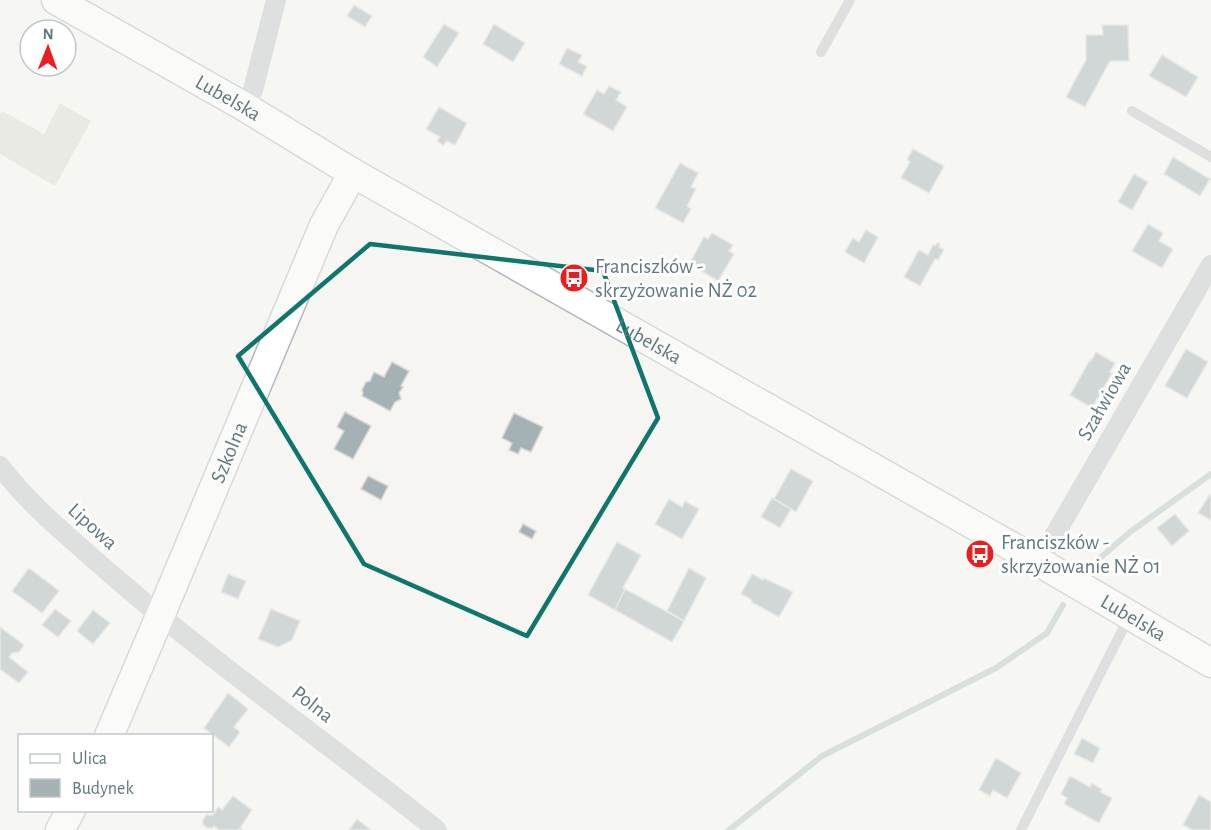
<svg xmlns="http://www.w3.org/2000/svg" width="1211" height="830" viewBox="0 0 1211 830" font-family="'Alegreya Sans',sans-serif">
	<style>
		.green { fill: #d7dbd1 }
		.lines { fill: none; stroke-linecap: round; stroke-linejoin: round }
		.stream { stroke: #b3c6c6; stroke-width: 6 }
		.building { fill: #a5b2b5; stroke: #d7d7d5; stroke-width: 1.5 }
		.secondary-casing { stroke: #b0b9bc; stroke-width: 31 }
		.lane { stroke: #bec5c7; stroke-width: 10 }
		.street { stroke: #bec5c7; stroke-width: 20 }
		.secondary { stroke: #fff; stroke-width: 28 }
		.marked { fill: none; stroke: #0f766e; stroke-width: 4.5; stroke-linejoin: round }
		.labels { text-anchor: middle; stroke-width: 6; stroke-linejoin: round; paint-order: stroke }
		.street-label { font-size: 21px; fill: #5f797f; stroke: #fff }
		.poi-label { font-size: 21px; fill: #5f797f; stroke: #fff; text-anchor: start }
	</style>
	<rect width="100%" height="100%" fill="#f6f5f2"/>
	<polygon class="green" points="60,103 91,121 55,186 0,154 0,115 2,111 44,134"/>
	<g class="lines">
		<g class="stream">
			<polyline points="1084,572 1130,532 1211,474"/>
			<polyline points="729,830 822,756 996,668 1047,633 1063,605"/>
		</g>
	</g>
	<g class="building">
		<polygon points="354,5 372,16 365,27 347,16"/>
		<polygon points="444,24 459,33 437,67 423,57"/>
		<polygon points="494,24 525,43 513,62 483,44"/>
		<polygon points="1102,25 1128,25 1129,61 1110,61 1085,107 1066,97 1086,60 1086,35 1103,35"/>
		<polygon points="567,48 582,55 578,62 587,66 582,76 559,64"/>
		<polygon points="1162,55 1198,77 1186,97 1149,76"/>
		<polygon points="609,86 621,92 616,100 627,107 613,131 583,114 597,90 604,94"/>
		<polygon points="439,107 467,123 455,145 447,141 443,145 437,141 440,137 426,129"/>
		<polygon points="913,149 944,166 929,193 901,178 910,162 907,159"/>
		<polygon points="1173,157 1210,179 1200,196 1164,174"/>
		<polygon points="680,163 698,173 691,187 696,189 687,206 691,209 683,223 655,208"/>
		<polygon points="1134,174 1148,182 1132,210 1118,202"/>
		<polygon points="1148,224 1163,233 1159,241 1173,249 1162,268 1132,251"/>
		<polygon points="866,230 878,237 864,263 845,252 853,238 859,242"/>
		<polygon points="712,233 733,245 729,251 734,254 718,281 689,264 704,237 708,239"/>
		<polygon points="937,243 940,244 939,247 944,250 938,260 935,259 920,286 904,277 919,250 928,255 933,245 935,246"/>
		<polygon points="1186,349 1208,362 1187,398 1165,386"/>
		<polygon points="1096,352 1115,363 1110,372 1112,373 1092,408 1070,395 1090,360 1091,361"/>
		<polygon points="392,362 409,371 401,386 403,387 399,393 401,399 395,402 390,411 362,396 363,393 362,390 366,382 370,381 374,372 384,377"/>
		<polygon points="345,412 371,426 353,459 334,449 344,431 337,427"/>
		<polygon points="514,413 543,427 531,452 521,448 518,454 509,450 512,443 502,438"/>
		<polygon points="791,469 813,481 796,512 774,499"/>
		<polygon points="368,476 388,486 381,500 361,489"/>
		<polygon points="1210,494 1211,494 1211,520 1198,513"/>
		<polygon points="772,498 791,509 780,528 761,517"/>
		<polygon points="669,499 682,507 685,501 699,509 682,539 655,524"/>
		<polygon points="1175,514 1189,531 1172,546 1157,528"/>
		<polygon points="523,524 536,531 532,539 519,532"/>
		<polygon points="617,542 641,555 623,588 625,589 615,610 588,595"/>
		<polygon points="29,568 59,591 42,613 12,591"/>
		<polygon points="689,568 706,578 684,621 667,611"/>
		<polygon points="228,574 246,581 238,599 221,592"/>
		<polygon points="752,574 763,580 764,578 793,592 779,617 751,602 752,600 741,594"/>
		<polygon points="625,589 684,621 672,642 615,610"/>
		<polygon points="55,609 71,621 58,637 42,625"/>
		<polygon points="271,609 300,621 292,640 278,647 258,639"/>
		<polygon points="93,610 110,623 93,644 77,631"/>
		<polygon points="0,627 24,645 19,652 12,653 9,657 28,672 19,683 0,669"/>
		<polygon points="228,693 248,709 234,727 240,732 229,747 204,728"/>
		<polygon points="1082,738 1100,748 1093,763 1074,754"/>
		<polygon points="996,758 1021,773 1007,798 993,790 990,796 979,790"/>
		<polygon points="1070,776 1090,787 1091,783 1102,789 1100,792 1112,798 1099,823 1064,804 1067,798 1061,794"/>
		<polygon points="1199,795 1211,802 1211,830 1192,830 1183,825"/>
		<polygon points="233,796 252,810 240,828 242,829 242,830 219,830 214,826 213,828 208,828 203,825 203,820 206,815 213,815 218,807 222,810"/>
		<polygon points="357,819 371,830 349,830"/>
	</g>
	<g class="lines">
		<g class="secondary-casing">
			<g id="secondary">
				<path id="s1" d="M56,0L245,107L353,173L1039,562L1211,663"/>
				<path id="s2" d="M109,736L163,609L324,225L353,173"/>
				<polyline points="60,830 71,810"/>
			</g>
		</g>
		<g class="lane">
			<polyline points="821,52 850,0"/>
			<polyline points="1132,111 1211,157"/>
			<polyline points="1021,830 1130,615"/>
		</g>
		<g class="street">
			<polyline points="245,107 253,90 276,0"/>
			<path d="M0,466C29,505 68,536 104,568C210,661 327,742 437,830"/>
			<polyline points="1039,562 1211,265"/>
		</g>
		<use href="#secondary" class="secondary"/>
	</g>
	<path d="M0 0H1211V830H0ZM370,244L603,271L658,418L527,636L364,564L238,356Z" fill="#f6f5f2" fill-opacity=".55" fill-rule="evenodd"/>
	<path class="marked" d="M370,244L603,271L658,418L527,636L364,564L238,356Z"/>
	<defs>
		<g id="bus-disc" transform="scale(1.5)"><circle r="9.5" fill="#eb1d1e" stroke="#fff"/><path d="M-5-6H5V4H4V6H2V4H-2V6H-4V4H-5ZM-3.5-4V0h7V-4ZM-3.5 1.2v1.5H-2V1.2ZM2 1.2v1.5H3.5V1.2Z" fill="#fff"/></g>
	</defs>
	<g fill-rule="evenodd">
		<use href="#bus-disc" x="574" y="278"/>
		<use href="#bus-disc" x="980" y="554"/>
	</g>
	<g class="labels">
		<g class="street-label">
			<text dy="7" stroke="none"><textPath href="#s1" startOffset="198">Lubelska</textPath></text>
			<text dy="7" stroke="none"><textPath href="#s1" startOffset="684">Lubelska</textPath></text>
			<text transform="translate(1104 401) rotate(-60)" y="7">Szałwiowa</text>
			<text dy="7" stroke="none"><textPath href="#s2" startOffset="308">Szkolna</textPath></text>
			<text transform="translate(93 526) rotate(42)" y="7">Lipowa</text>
			<text dy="7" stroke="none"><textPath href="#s1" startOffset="1242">Lubelska</textPath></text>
			<text transform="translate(313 704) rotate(38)" y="7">Polna</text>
		</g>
		<g class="poi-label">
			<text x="595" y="273">Franciszków -<tspan x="595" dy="24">skrzyżowanie NŻ 02</tspan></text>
			<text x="1001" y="549">Franciszków -<tspan x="1001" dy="24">skrzyżowanie NŻ 01</tspan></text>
		</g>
	</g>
	<rect x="18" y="734" width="195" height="78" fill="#ffffff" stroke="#bfc9cc" stroke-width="1.5"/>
	<rect x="30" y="754" width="30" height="9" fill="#ffffff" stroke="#bfc9cc" stroke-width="1.5"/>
	<text x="72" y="764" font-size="18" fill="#5f797f">Ulica</text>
	<rect x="30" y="779" width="30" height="18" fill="#a5b2b5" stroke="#bfc9cc" stroke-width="1.5"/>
	<text x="72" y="794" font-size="18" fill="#5f797f">Budynek</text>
	<g transform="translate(48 48) rotate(1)"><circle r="28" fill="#ffffff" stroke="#bfc9cc" stroke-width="1.5"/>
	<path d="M0-4.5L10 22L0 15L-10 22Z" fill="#eb1d1e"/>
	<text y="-9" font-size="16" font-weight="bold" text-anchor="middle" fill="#5f797f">N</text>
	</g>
</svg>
